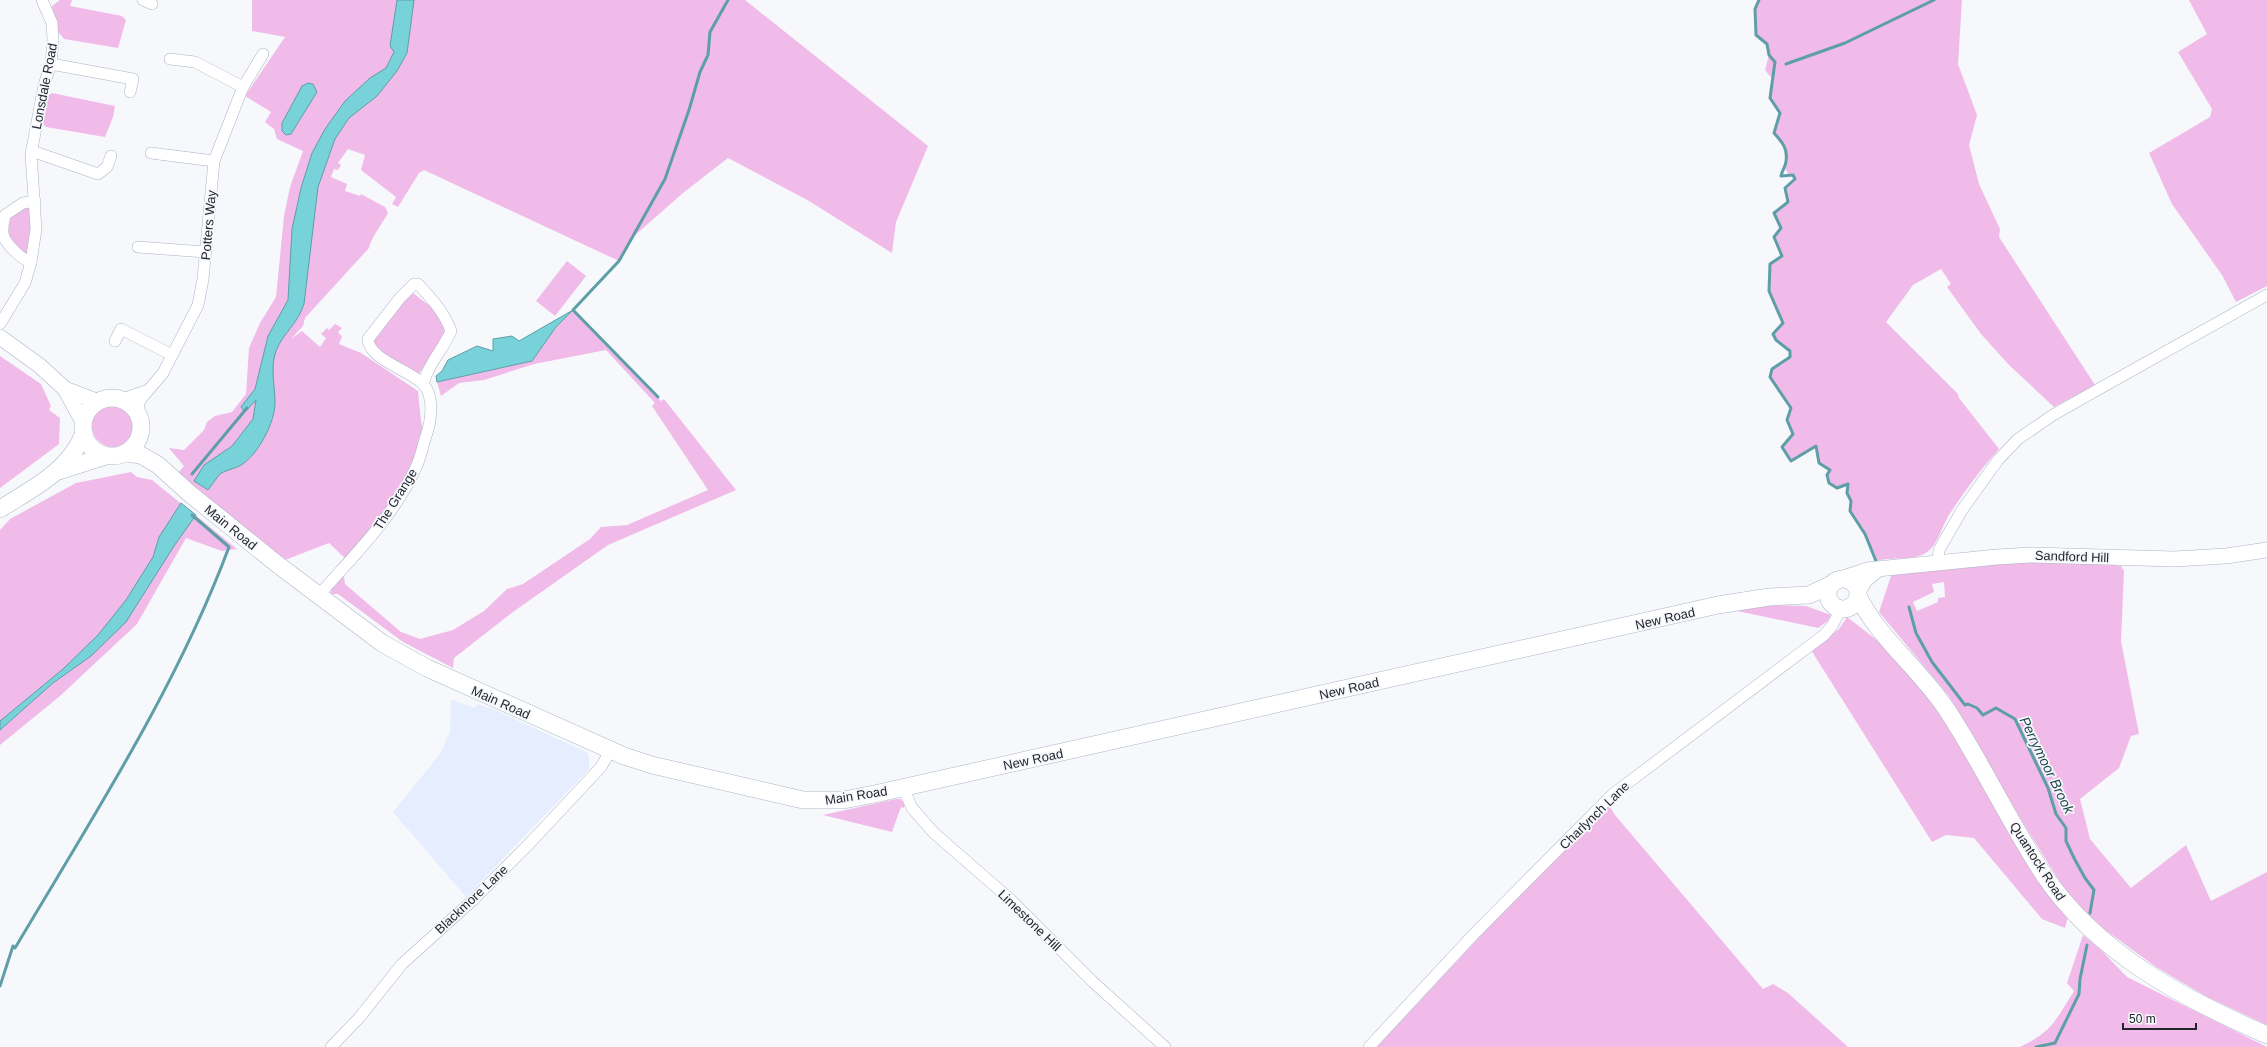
<svg xmlns="http://www.w3.org/2000/svg" width="2267" height="1047" viewBox="0 0 2267 1047" font-family="Arial,sans-serif">
	<style>
		.built { fill: #e6edfe }
		.green { fill: #f1bbe9; fill-rule: evenodd }
		.water { fill: #78d2d9; stroke: #5e9ea6 }
		.lines { fill: none; stroke-linecap: round; stroke-linejoin: round }
		.stream { stroke: #5e9ea6; stroke-width: 3 }
		.street-casing { stroke: #abb4c7; stroke-width: 12 }
		.secondary-casing { stroke: #abb4c7; stroke-width: 16 }
		.primary-casing { stroke: #abb4c7; stroke-width: 18 }
		.street { stroke: #fff; stroke-width: 11 }
		.secondary { stroke: #fff; stroke-width: 15 }
		.primary { stroke: #fff; stroke-width: 17 }
		.labels { text-anchor: middle; stroke-width: 3.5; stroke-linejoin: round; paint-order: stroke }
		.street-label { font-size: 13px; fill: #23262e; stroke: #f6f8fc }
		.water-label { font-size: 14px; font-style: italic; fill: #1c4649; stroke: #f6f8fc }
	</style>
	<rect width="100%" height="100%" fill="#f6f8fc"/>
	<polygon class="built" points="451,699 474,708 478,704 493,709 588,753 589,761 589,769 466,897 393,812 440,754 450,732"/>
	<g class="green">
		<polygon points="60,0 72,0 70,6 122,16 126,20 118,48 64,39 57,30 52,6"/>
		<path d="M252,0H745L928,146L896,222L892,253L809,201L728,158L683,193L633,237L619,261L424,170L419,173L398,207L392,204L396,197L361,170L365,155L348,149L338,163L341,165L338,170L334,169L331,177L347,184L345,191L360,196L361,194L385,207L388,213C383,222 370,240 369,248L305,318L303,326L291,339L302,331L320,347L326,338L321,334L327,328L329,330L335,324L342,328L338,332L342,337L339,344L361,353L418,391L421,421L425,437L420,465L349,562L329,543L285,560L178,473L184,466L169,448L184,450L204,430L207,422L215,416L232,412L246,394L249,348L260,323L276,297L284,216L290,187L303,151L277,139L274,129L265,122L271,112L245,96L285,37L252,31Z"/>
		<path d="M1759,0H1962L1958,64L1977,115L1969,145L1979,184L2000,229L1999,237L2095,385L2054,407L2009,365L1981,334L1947,287L1951,284L1941,269L1913,285L1886,322L1958,394L1959,398L1999,449C1981,469 1964,492 1949,515C1941,528 1937,549 1922,555C1911,560 1890,557 1876,561L1865,534L1850,511L1851,501L1847,493L1848,484L1837,488L1829,483L1827,475L1830,470L1819,463L1816,446L1791,461L1782,447L1793,434L1787,420L1791,408L1770,377L1772,369L1790,357V351L1776,340L1773,334L1783,323L1769,291L1770,264L1782,256L1774,237L1781,228L1774,213L1787,202L1785,188L1795,179L1793,175H1789L1784,167C1791,154 1783,142 1774,133L1780,113L1770,98L1774,81L1765,70L1769,55L1767,44L1756,35V7Z"/>
		<polygon points="2189,0 2267,0 2267,286 2236,302 2222,275 2172,204 2149,153 2210,117 2212,109 2178,52 2207,34"/>
		<polygon points="52,93 115,106 113,117 105,137 46,127 38,120 42,100"/>
		<polygon points="35,201 31,262 4,238 5,215"/>
		<polygon points="567,261 586,276 555,316 536,301"/>
		<path d="M413,293C424,302 445,315 447,329C449,339 423,367 417,376L393,361L371,342L410,294Z"/>
		<polygon points="573,310 661,401 664,399 736,490 608,545 513,612 454,658 453,668 403,642 338,594 331,594 331,585 344,576 345,584 401,632 420,639 453,630 484,611 507,589 523,584 590,539 601,527 627,525 708,490 652,406 655,403 606,350 534,364 484,380 459,383 441,396 437,382 532,361 556,327"/>
		<polygon points="0,356 41,384 51,406 49,410 60,418 59,444 0,488"/>
		<circle cx="113" cy="426" r="21"/>
		<polygon points="131,472 137,477 152,480 237,549 222,551 186,538 137,624 60,696 0,745 0,530 10,519 76,483"/>
		<path d="M2003,562L2098,563L2121,566L2124,571L2121,641L2139,734L2131,736L2119,768L2080,799L2090,839L2131,888L2186,845L2211,901L2267,872V1025L2207,997L2156,967L2104,929L2068,895L2020,818L1949,696L1879,612L1892,573L1957,564L1985,566ZM1944,582L1945,597L1938,598V602L1917,611L1913,602L1934,592L1932,584Z"/>
		<polygon points="1764,605 1806,606 1831,615 1828,621 1818,628 1737,611"/>
		<polygon points="1847,617 1891,651 1958,738 2068,916 2065,928 2042,919 1974,838 1946,835 1932,842 1811,650 1839,629"/>
		<polygon points="896,799 900,799 905,804 904,808 901,807 892,832 823,815"/>
		<polygon points="1609,805 1615,815 1763,989 1773,984 1788,993 1848,1047 1377,1047 1523,890"/>
		<path d="M2083,935L2101,950L2127,977L2267,1047H2020C2053,1031 2055,1021 2074,991L2067,983Z"/>
	</g>
	<g class="water">
		<path d="M397,0H414L407,53L397,71L377,96L349,118L335,139L318,187L304,304C297,325 283,333 276,351C270,367 275,386 275,403C275,422 258,455 241,465C235,469 224,470 219,475C215,480 212,485 208,490L194,481L204,465L232,446L253,419L256,400L245,412L241,407L255,389L268,336L288,300L292,229L301,188L312,153L325,129L345,101L370,78L386,68L394,52L390,46Z"/>
		<polygon points="308,83 313,84 317,92 291,134 286,135 282,131 282,123 302,86"/>
		<polygon points="573,310 556,327 532,361 437,382 436,376 442,371 448,360 477,346 493,351 493,339 512,336 519,341"/>
		<polygon points="181,503 196,515 174,546 126,622 91,656 53,683 0,730 0,721 63,669 98,635 126,600 153,557 159,537"/>
	</g>
	<g class="lines">
		<g class="stream">
			<path d="M1759,0L1755,9L1756,35L1767,44L1769,55L1775,62L1770,98L1780,113L1774,133C1782,142 1788,148 1786,161C1786,166 1782,170 1781,176L1793,175L1795,179L1785,188L1788,202L1774,213L1781,228L1774,237L1782,256L1770,264L1769,291L1783,323L1773,334L1776,340L1790,351V357L1772,369L1770,377L1791,408L1787,420L1793,434L1782,447L1791,461L1816,446L1819,463L1830,470L1827,475L1829,483L1837,488L1848,484L1847,493L1851,501L1850,511L1865,534L1876,561"/>
			<polyline points="1786,64 1845,43 1934,0"/>
			<polyline points="658,397 573,310 619,261 665,179 689,110 700,72 708,55 710,32 728,0"/>
			<polyline points="192,474 247,408"/>
			<polyline points="1909,607 1916,633 1932,662 1965,705 1968,704 1977,708 1983,715 1996,708 2015,719 2048,788 2056,814 2066,828 2066,841 2074,858 2085,878 2094,890 2090,913"/>
			<path d="M0,986L13,946L15,948C92,818 176,689 229,547L192,515"/>
			<polyline points="2036,1047 2055,1043 2079,994 2080,979 2087,945"/>
		</g>
		<g class="street-casing">
			<g id="street">
				<polyline points="143,0 152,4"/>
				<polyline points="170,59 195,62 243,87"/>
				<polyline points="51,64 133,79 130,92"/>
				<polyline points="32,151 98,174 107,167 111,156"/>
				<polyline points="151,153 214,161"/>
				<polyline points="138,247 205,252"/>
				<path d="M31,262C22,260 7,245 4,237C1,230 4,222 5,215L23,203L35,201"/>
				<polyline points="0,324 25,283 31,262 36,229 31,154 44,85 51,64 53,40 52,23 42,0"/>
				<polyline points="115,341 121,329 172,355"/>
				<polyline points="122,399 146,391"/>
				<polyline points="137,412 140,400 163,373 198,305 203,279 214,161 243,87 263,54"/>
				<polyline points="1938,562 1939,550 1962,510 1998,460 2018,439 2053,415 2106,385 2267,295"/>
				<path d="M318,596C354,555 395,516 417,465C421,456 423,445 426,436C431,422 435,396 423,384C410,370 369,360 368,339L400,298L414,284H418C432,299 444,312 451,331C442,352 430,360 423,384"/>
				<polyline points="903,787 912,808 934,833 1011,900 1093,982 1165,1047"/>
				<polyline points="331,1047 359,1018 402,964 473,900 529,844 601,767 610,751"/>
				<polyline points="1369,1047 1472,936 1613,794 1824,635 1832,626 1841,609"/>
			</g>
		</g>
		<g class="secondary-casing">
			<g id="secondary">
				<polyline points="0,337 40,366 65,389 99,402"/>
				<polyline points="65,389 84,424"/>
				<polyline points="1843,578 1867,570 1997,557 2030,555 2174,559 2226,556 2267,550"/>
				<polyline points="1858,592 1865,580 1877,570"/>
			</g>
		</g>
		<g class="primary-casing">
			<g id="primary">
				<circle cx="112" cy="427" r="29"/>
				<polyline points="127,453 141,455 158,465 189,493 277,564 382,643 427,668 624,756 652,765 803,800 844,800 879,793 1718,605 1769,597 1809,595 1830,585"/>
				<polyline points="59,471 106,456"/>
				<path d="M0,509C33,488 69,471 84,433"/>
				<circle cx="1843" cy="594" r="15"/>
				<path d="M1858,596C1879,639 1921,670 1947,710C1982,763 2009,822 2044,875C2097,953 2182,998 2267,1035"/>
			</g>
		</g>
		<use href="#street" class="street"/>
		<use href="#secondary" class="secondary"/>
		<use href="#primary" class="primary"/>
	</g>
	<g class="labels">
		<g class="street-label">
			<text transform="translate(44 86) rotate(-79)" y="5">Lonsdale Road</text>
			<text transform="translate(208 225) rotate(-85)" y="5">Potters Way</text>
			<text transform="translate(395 499) rotate(-58)" y="5">The Grange</text>
			<text transform="translate(231 527) rotate(39)" y="5">Main Road</text>
			<text transform="translate(2072 556) rotate(2)" y="5">Sandford Hill</text>
			<text transform="translate(1665 618) rotate(-13)" y="5">New Road</text>
			<text transform="translate(1349 688) rotate(-13)" y="5">New Road</text>
			<text transform="translate(501 702) rotate(24)" y="5">Main Road</text>
			<text transform="translate(1033 759) rotate(-12)" y="5">New Road</text>
			<text transform="translate(856 795) rotate(-9)" y="5">Main Road</text>
			<text transform="translate(1594 815) rotate(-44)" y="5">Charlynch Lane</text>
			<text transform="translate(2038 861) rotate(57)" y="5">Quantock Road</text>
			<text transform="translate(471 899) rotate(-43)" y="5">Blackmore Lane</text>
			<text transform="translate(1030 920) rotate(44)" y="5">Limestone Hill</text>
		</g>
		<g class="water-label">
			<text transform="translate(2047 765) rotate(64)" y="5">Perrymoor Brook</text>
		</g>
	</g>
	<path d="M2123 1023v6h73v-6" fill="none" stroke="#23262e" stroke-width="2"/>
	<text x="2129" y="1023" font-size="12" fill="#23262e" stroke="#f6f8fc" stroke-width="3" paint-order="stroke">50 m</text>
</svg>
